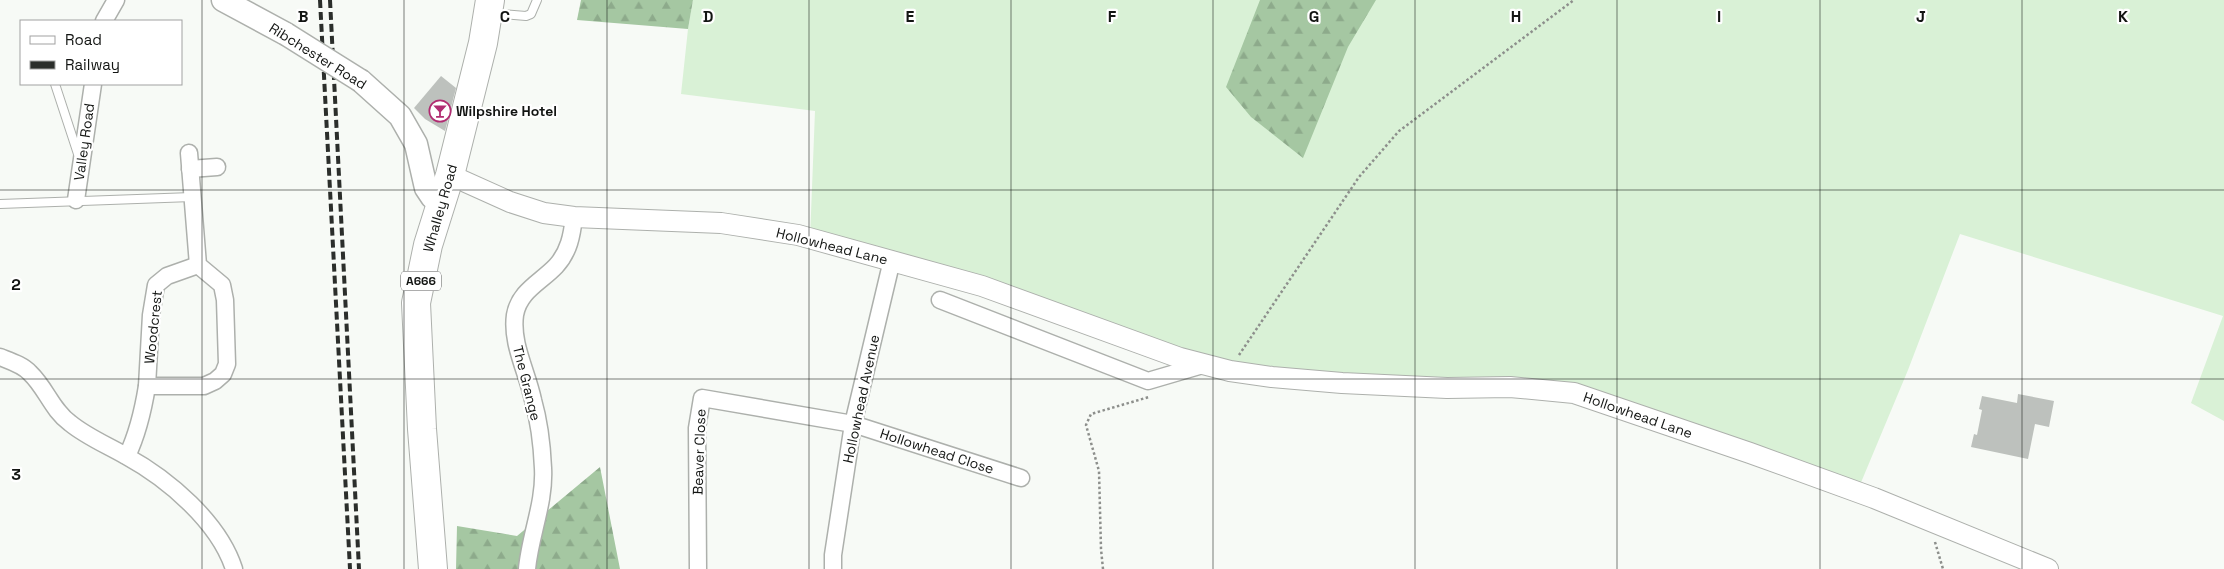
<svg xmlns="http://www.w3.org/2000/svg" width="2224" height="569" viewBox="0 0 2224 569" font-family="'Space Grotesk',sans-serif">
	<style>
		.grass { fill: #d9f1d6 }
		.forest { fill: url(#forest-firs) }
		.building { fill: #bdc1bd }
		.lines { fill: none; stroke-linecap: round; stroke-linejoin: round }
		.service-casing { stroke: #adb0ac; stroke-width: 10 }
		.minor-casing { stroke: #adb0ac; stroke-width: 19 }
		.tertiary-casing { stroke: #adb0ac; stroke-width: 22 }
		.secondary-casing { stroke: #adb0ac; stroke-width: 25 }
		.trunk-casing { stroke: #adb0ac; stroke-width: 30 }
		.path { stroke: #8d8f8c; stroke-width: 2.5; stroke-dasharray: 2.5 2.5; stroke-linecap: butt }
		.service { stroke: #fff; stroke-width: 8 }
		.minor { stroke: #fff; stroke-width: 16 }
		.tertiary { stroke: #fff; stroke-width: 20 }
		.secondary { stroke: #fff; stroke-width: 22 }
		.trunk { stroke: #fff; stroke-width: 28 }
		.rail { stroke: #2b2e2b; stroke-width: 4; stroke-dasharray: 8 4; stroke-linecap: butt }
		.secondary-bridge-casing { stroke: #adb0ac; stroke-width: 25; stroke-linecap: butt }
		.secondary-bridge { stroke: #fff; stroke-width: 22 }
		.grid { fill: none; stroke: #131513; stroke-width: 1; stroke-opacity: 0.55 }
		.labels { text-anchor: middle; stroke-width: 4.5; stroke-linejoin: round; paint-order: stroke }
		.shield { fill: #fff; stroke: #5a5b5a; stroke-width: 1 }
		.shield-label { font-size: 12px; font-weight: bold; fill: #131513 }
		.street-label { font-size: 14px; fill: #131513; stroke: #fff }
		.poi-label { font-size: 14px; font-weight: bold; fill: #131513; stroke: #fff; text-anchor: start }
		.grid-label { font-size: 16px; text-anchor: middle; font-weight: bold; fill: #131513; stroke: #fff; stroke-width: 4.5; stroke-linejoin: round; paint-order: stroke }
	</style>
	<defs>
		<pattern id="forest-firs" width="22" height="20" patternUnits="userSpaceOnUse" patternTransform="scale(1.25)"><rect width="22" height="20" fill="#a5c7a2"/><path d="M5 1l3.5 6h-7zM16 11l3.5 6h-7z" fill="#8daa8b"/></pattern>
	</defs>
	<rect width="100%" height="100%" fill="#f7faf6"/>
	<polygon class="grass" points="693,0 2224,0 2224,421 2191,403 2223,316 1960,234 1908,370 1857,492 1574,393 1272,377 810,239 815,111 681,94 688,29"/>
	<g class="forest">
		<polygon points="581,0 693,0 688,29 577,20"/>
		<polygon points="1260,0 1376,0 1348,47 1303,158 1251,117 1226,87"/>
		<polygon points="600,467 620,569 456,569 457,526 517,536"/>
	</g>
	<g class="building">
		<polygon points="441,76 456,88 445,131 425,119 414,108"/>
		<polygon points="2018,394 2054,401 2049,427 2035,424 2028,459 1971,447 1974,434 1977,435 1982,410 1979,409 1982,396 2017,403"/>
	</g>
	<g class="lines">
		<g class="service-casing">
			<g id="service">
				<polyline points="492,13 526,16 531,14 537,0"/>
				<polyline points="55,84 78,154"/>
				<polyline points="0,204 192,197"/>
			</g>
		</g>
		<g class="minor-casing">
			<g id="minor">
				<polyline points="104,21 116,0"/>
				<polyline points="190,169 217,167"/>
				<polyline points="76,200 93,84"/>
				<polyline points="940,300 1148,381 1206,364"/>
				<path d="M0,357C10,361 23,365 30,373C46,388 52,410 70,423C87,437 107,445 126,456C168,479 219,522 234,569"/>
				<polyline points="147,386 151,315 156,285 167,276 198,265"/>
				<path d="M127,456C138,433 143,411 147,386H204L215,381L223,374L227,364L225,300L222,285L198,265L189,153"/>
				<path d="M527,569C530,535 545,503 543,468C542,445 539,421 533,400C527,371 511,344 515,315C519,291 541,282 556,266C569,252 572,235 574,217"/>
				<polyline points="698,569 697,428 702,398 853,424 1021,478"/>
				<polyline points="833,569 833,555 853,424 892,260"/>
			</g>
		</g>
		<g class="tertiary-casing">
			<polyline id="tertiary" points="450,175 510,202 544,213 574,217 721,223 798,235 982,286 1180,358 1230,371 1272,377 1342,383 1447,388 1510,387 1574,393 1750,453 1874,498 2048,569"/>
		</g>
		<g class="secondary-casing">
			<g id="secondary">
				<polyline points="223,0 286,34"/>
				<polyline points="361,81 400,116 416,144 426,188 432,197 441,204"/>
			</g>
		</g>
		<g class="trunk-casing">
			<polyline id="trunk" points="433,569 422,429 416,303 428,245 450,175 483,43 490,0"/>
		</g>
		<g class="path">
			<polyline points="1239,355 1359,177 1399,131 1574,0"/>
			<polyline points="1935,542 1943,569"/>
			<polyline points="1103,569 1101,549 1099,471 1086,425 1091,414 1149,397"/>
		</g>
		<use href="#service" class="service"/>
		<use href="#minor" class="minor"/>
		<use href="#tertiary" class="tertiary"/>
		<use href="#secondary" class="secondary"/>
		<use href="#trunk" class="trunk"/>
		<g class="rail">
			<polyline points="320,0 350,569"/>
			<polyline points="330,0 359,569"/>
		</g>
		<g class="secondary-bridge-casing">
			<polyline id="secondary-bridge" points="286,34 361,81"/>
		</g>
		<use href="#secondary-bridge" class="secondary-bridge"/>
	</g>
	<path class="grid" d="M202,0V569M404,0V569M607,0V569M809,0V569M1011,0V569M1213,0V569M1415,0V569M1617,0V569M1820,0V569M2022,0V569M0,190H2224M0,379H2224"/>
	<defs>
		<g id="bar-ring" transform="scale(1.125)"><circle r="9.5" fill="#fff" stroke="#b12c72" stroke-width="1.5"/><path d="M-6-5H6L.8 .8V4.5H3.5V6h-7V4.5H-.8V.8Z" fill="#b12c72"/></g>
	</defs>
	<g fill-rule="evenodd">
		<use href="#bar-ring" x="440" y="111"/>
	</g>
	<g class="labels">
		<rect class="shield" x="401" y="271.5" width="40" height="19" rx="4"/>
		<g class="shield-label">
			<text x="421" y="285">A666</text>
		</g>
		<g class="street-label">
			<text transform="translate(318 56) rotate(32)" y="5">Ribchester Road</text>
			<text transform="translate(84 142) rotate(-82)" y="5">Valley Road</text>
			<text transform="translate(440 208) rotate(-74)" y="5">Whalley Road</text>
			<text transform="translate(832 246) rotate(14)" y="5">Hollowhead Lane</text>
			<text transform="translate(153 327) rotate(-84)" y="5">Woodcrest</text>
			<text transform="translate(527 383) rotate(76)" y="5">The Grange</text>
			<text transform="translate(861 399) rotate(-78)" y="5">Hollowhead Avenue</text>
			<text transform="translate(1638 415) rotate(19)" y="5">Hollowhead Lane</text>
			<text transform="translate(937 451) rotate(18)" y="5">Hollowhead Close</text>
			<text transform="translate(699 452) rotate(-88)" y="5">Beaver Close</text>
		</g>
		<g class="poi-label">
			<text x="456" y="116">Wilpshire Hotel</text>
		</g>
	</g>
	<g class="grid-label">
		<text x="303" y="22">B</text>
		<text x="505" y="22">C</text>
		<text x="708" y="22">D</text>
		<text x="910" y="22">E</text>
		<text x="1112" y="22">F</text>
		<text x="1314" y="22">G</text>
		<text x="1516" y="22">H</text>
		<text x="1719" y="22">I</text>
		<text x="1921" y="22">J</text>
		<text x="2123" y="22">K</text>
		<text x="16" y="290">2</text>
		<text x="16" y="480">3</text>
	</g>
	<rect x="20" y="20" width="162" height="65" fill="#ffffff" stroke="#a1a1a1"/>
	<rect x="30" y="36" width="25" height="8" fill="#ffffff" stroke="#a1a1a1"/>
	<text x="65" y="45" font-size="15" fill="#131513">Road</text>
	<rect x="30" y="61" width="25" height="8" fill="#2b2e2b" stroke="#a1a1a1"/>
	<text x="65" y="70" font-size="15" fill="#131513">Railway</text>
</svg>
